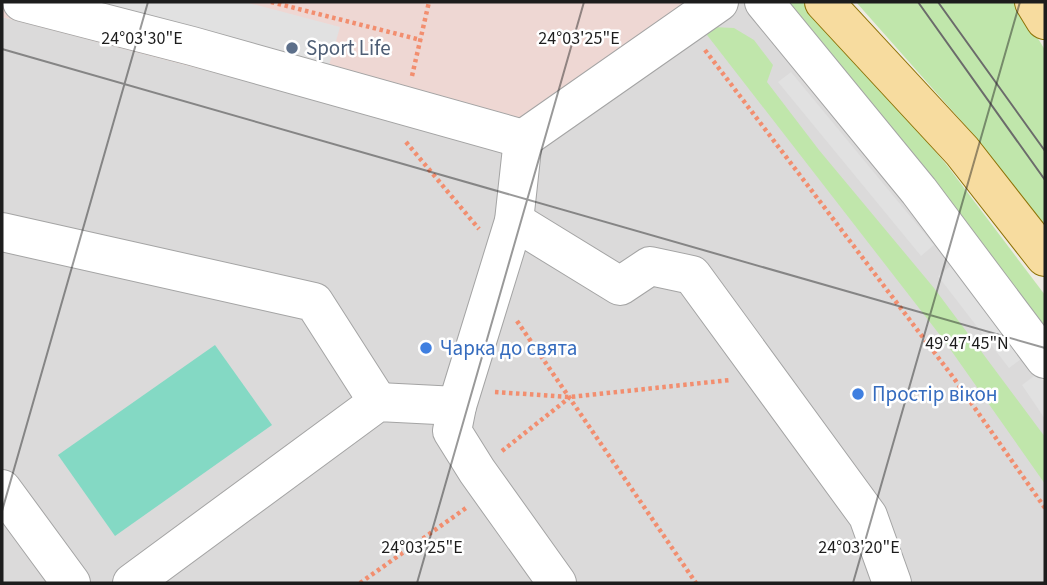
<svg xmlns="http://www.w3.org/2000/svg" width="1047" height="585" viewBox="0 0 1047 585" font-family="'Source Sans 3',sans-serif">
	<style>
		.residential { fill: #dbdada }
		.commercial { fill: #eed7d3 }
		.grass { fill: #c0e6ab }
		.pitch { fill: #84d9c4 }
		.parking { fill: #e1e1e1 }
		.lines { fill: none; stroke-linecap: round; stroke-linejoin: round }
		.minor-casing { stroke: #a4a4a4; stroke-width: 40 }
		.major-casing { stroke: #8e7307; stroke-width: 40 }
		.path { stroke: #f28e6f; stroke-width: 4.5; stroke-dasharray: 3.5 3.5; stroke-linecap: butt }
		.minor { stroke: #fff; stroke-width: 38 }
		.major { stroke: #f7dc9f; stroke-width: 38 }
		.tram { stroke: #6b6b6b; stroke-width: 2 }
		.ticks { fill: none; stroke: #1d1d1d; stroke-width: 2; stroke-opacity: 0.45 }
		.service-dot { fill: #5c6f8a; stroke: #fff; stroke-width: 2.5 }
		.shop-dot { fill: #3f7fe0; stroke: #fff; stroke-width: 2.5 }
		.labels { text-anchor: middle; stroke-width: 5; stroke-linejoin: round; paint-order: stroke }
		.service-label { font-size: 21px; fill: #4e5e75; stroke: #fff; text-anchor: start }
		.shop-label { font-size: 21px; fill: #366cbe; stroke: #fff; text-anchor: start }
		.ticks-label { font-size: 18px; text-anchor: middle; fill: #1d1d1d; stroke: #fff; stroke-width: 5; stroke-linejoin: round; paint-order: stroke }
	</style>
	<rect width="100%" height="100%" fill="#eeebe3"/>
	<polygon class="residential" points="701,2 748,2 1045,384 1045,583 2,583 2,17 495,146"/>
	<polygon class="commercial" points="2,2 701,2 495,146 2,17"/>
	<g class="grass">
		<polygon points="787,2 808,2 946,164 1045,295 1045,331"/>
		<polygon points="856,2 1016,2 1045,50 1045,227 972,133"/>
		<polygon points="713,27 734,28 754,40 773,65 767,82 819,150 934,288 1045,437 1045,484 943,339 707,35"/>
	</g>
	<polygon class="pitch" points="215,345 272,425 115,536 58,455"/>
	<g class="parking">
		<polygon points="75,2 245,2 340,27 328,69"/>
		<polygon points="791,72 934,245 921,256 778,82"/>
		<polygon points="953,264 1025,356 1009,368 938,276"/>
		<polygon points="1038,373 1045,383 1045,419 1022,385"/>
	</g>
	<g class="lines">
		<g class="minor-casing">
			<g id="minor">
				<polyline points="22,2 192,46 523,139"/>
				<polyline points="764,2 919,191 1045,359"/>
				<polyline points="514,221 620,286 650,266 692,275 868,516 892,583"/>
				<polyline points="2,232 314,302 378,402"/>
				<polyline points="2,489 71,583"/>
				<polyline points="132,583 378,402 457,406"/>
				<polyline points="557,583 477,471 452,431 457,406 514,221 523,139 719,2"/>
			</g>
		</g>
		<g class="major-casing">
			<g id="major">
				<polyline points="824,2 962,151 1045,257"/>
				<polyline points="1034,2 1045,20"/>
			</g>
		</g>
		<g class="path">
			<polyline points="271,2 421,40"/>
			<polyline points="705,50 953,377 1045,508"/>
			<polyline points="412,76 429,2"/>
			<polyline points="406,142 479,229"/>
			<polyline points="517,321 696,583"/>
			<polyline points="495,392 570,397 730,380"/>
			<polyline points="502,451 569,398"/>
			<polyline points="360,583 466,508"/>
		</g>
		<use href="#minor" class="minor"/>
		<use href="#major" class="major"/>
		<g class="tram">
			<polyline points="918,2 1045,180"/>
			<polyline points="938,2 1045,151"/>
		</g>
	</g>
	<path class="ticks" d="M2,49L1045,348M2,511L148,2M417,583L584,2M853,583L1020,2"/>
	<circle class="service-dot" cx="292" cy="48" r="7"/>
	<g class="shop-dot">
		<circle cx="426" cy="348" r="7"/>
		<circle cx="858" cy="394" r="7"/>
	</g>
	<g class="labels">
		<g class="service-label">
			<text x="306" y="55">Sport Life</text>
		</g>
		<g class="shop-label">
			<text x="440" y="355">Чарка до свята</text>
			<text x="872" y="401">Простір вікон</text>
		</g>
	</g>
	<g class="ticks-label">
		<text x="142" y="44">24°03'30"E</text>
		<text x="579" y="44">24°03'25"E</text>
		<text x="967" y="349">49°47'45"N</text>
		<text x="422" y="553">24°03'25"E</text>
		<text x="859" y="553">24°03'20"E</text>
	</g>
	<rect width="1047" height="585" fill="none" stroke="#1d1d1d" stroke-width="7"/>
</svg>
